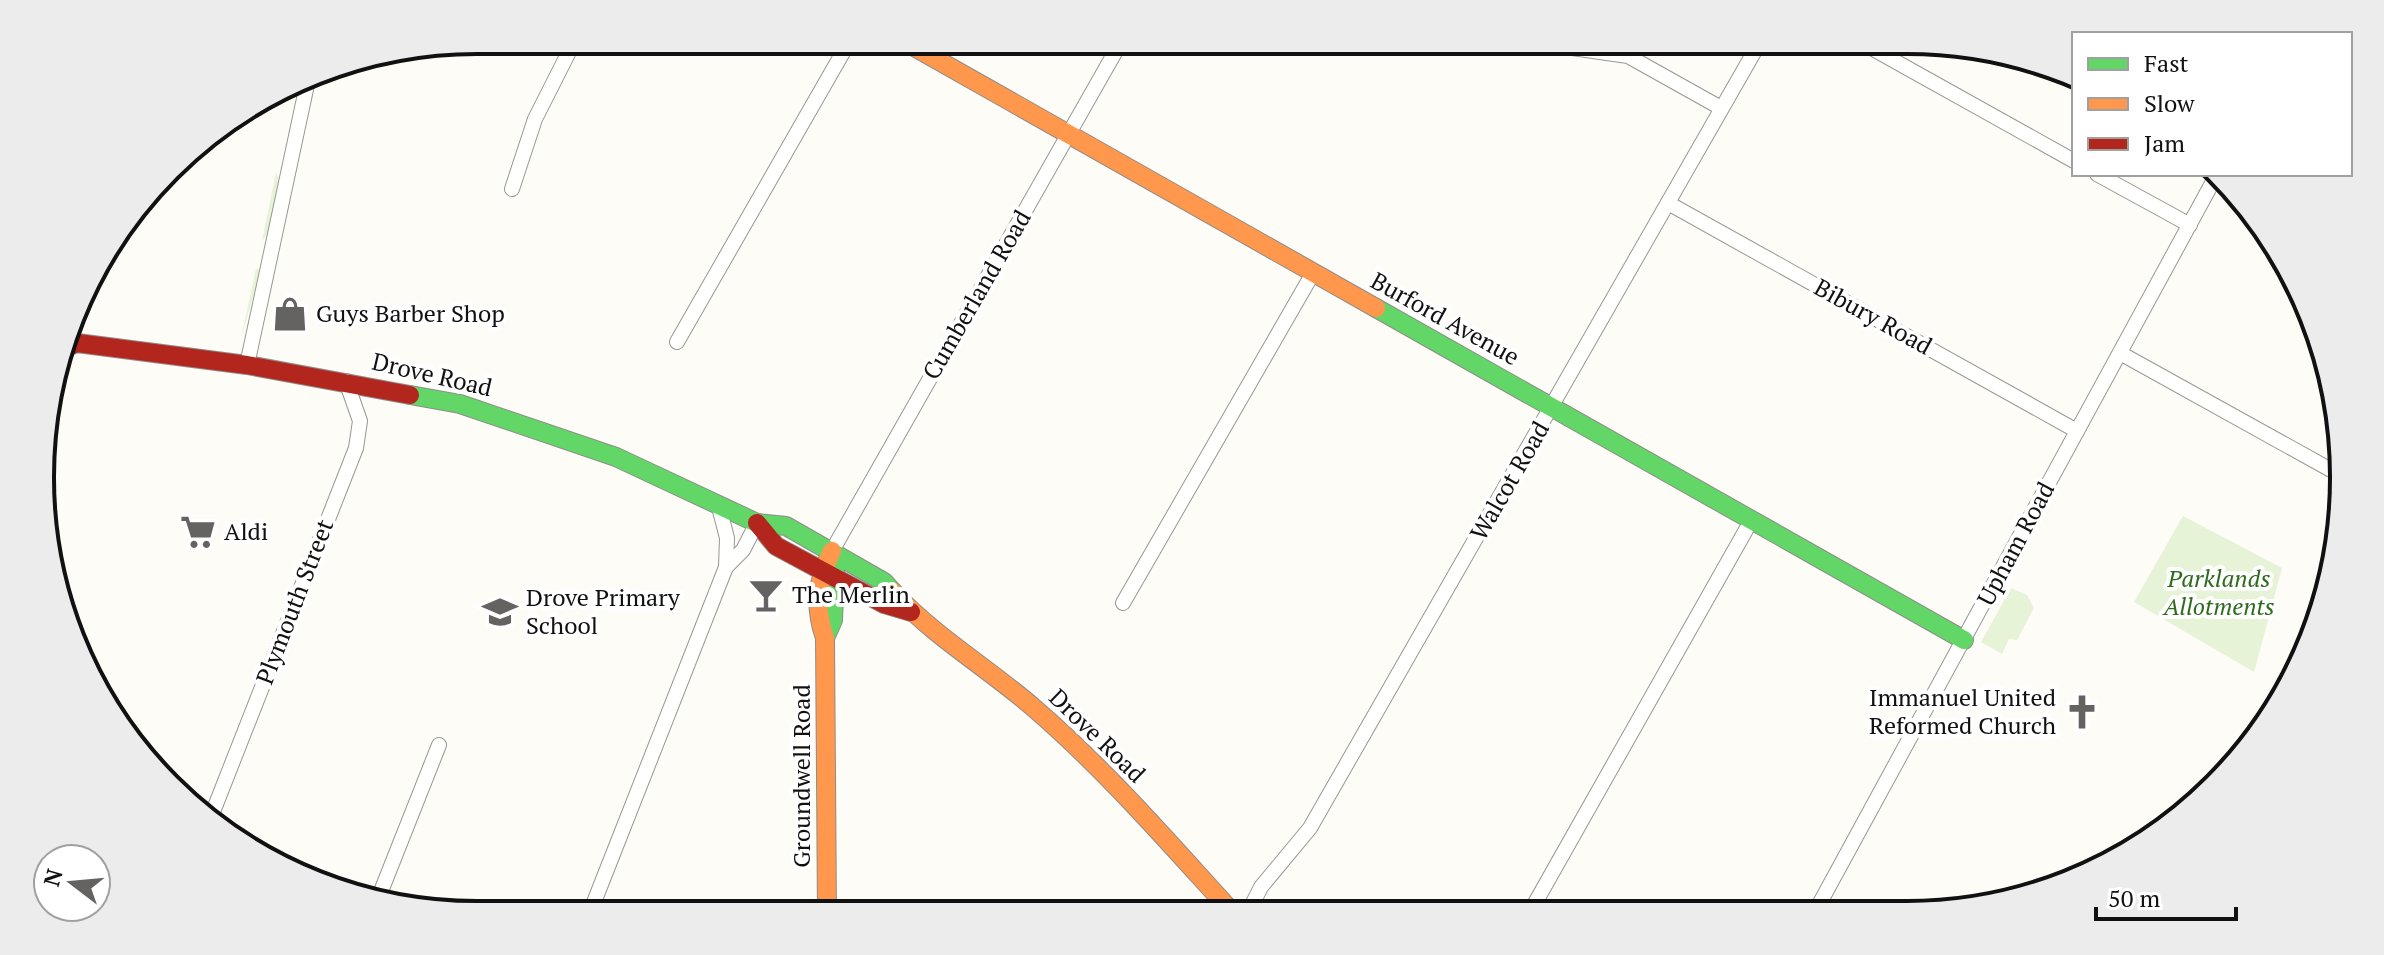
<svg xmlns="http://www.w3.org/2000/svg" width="2384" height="955" viewBox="0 0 2384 955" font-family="'PT Serif',serif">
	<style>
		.green { fill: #e7f3d7 }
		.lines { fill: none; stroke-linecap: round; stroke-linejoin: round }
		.street-casing { stroke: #979795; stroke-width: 16 }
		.fast-casing { stroke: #8e8d8b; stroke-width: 20 }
		.slow-casing { stroke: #8e8d8b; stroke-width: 20 }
		.jam-casing { stroke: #8e8d8b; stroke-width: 20 }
		.street { stroke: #fffffe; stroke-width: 14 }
		.fast { stroke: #63d668; stroke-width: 18 }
		.slow { stroke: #ff974d; stroke-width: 18 }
		.jam { stroke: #b3261e; stroke-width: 18 }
		.labels { text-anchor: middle; stroke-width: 8; stroke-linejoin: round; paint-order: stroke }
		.street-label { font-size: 24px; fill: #111; stroke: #fff }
		.poi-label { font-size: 24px; fill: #111; stroke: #fff; text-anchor: start }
		.park-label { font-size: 24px; font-style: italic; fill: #2f6b1f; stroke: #fff }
		.rim { fill: none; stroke: #111; stroke-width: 4 }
	</style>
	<rect width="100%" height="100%" fill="#fdfcf7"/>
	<g class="green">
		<path d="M276,172C284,185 273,230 262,241Z"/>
		<polygon points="256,269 261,270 241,338"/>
		<polygon points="2183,516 2282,568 2254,672 2134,602"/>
		<polygon points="2011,588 2027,595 2034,608 2017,640 2009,639 2002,654 1981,642"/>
	</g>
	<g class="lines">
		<g class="street-casing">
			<g id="street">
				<polyline points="1515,40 1628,56 1721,108"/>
				<polyline points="1857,40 2074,161"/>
				<polyline points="2097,174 2190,225"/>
				<polyline points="512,189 535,119 575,40"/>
				<polyline points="1668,203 2077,431"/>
				<polyline points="677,342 850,40"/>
				<polyline points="2120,353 2340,475"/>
				<polyline points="247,365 308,80"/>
				<polyline points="832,551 1122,40"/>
				<polyline points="726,567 743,550 757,523"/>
				<polyline points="1123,603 1313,273"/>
				<polyline points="209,822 356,448 360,421 346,381"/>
				<polyline points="378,899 439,745"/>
				<polyline points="1530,912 1751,521"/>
				<polyline points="1815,912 2216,176"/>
				<polyline points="1248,913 1261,887 1310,828 1761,40"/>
				<polyline points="589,915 726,567 727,538 718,503"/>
			</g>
		</g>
		<g class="fast-casing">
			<g id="fast">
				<polyline points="1376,308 1964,640"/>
				<polyline points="410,395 460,404 616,457 757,523 786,526 884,582 893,592"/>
				<polyline points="825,638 833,620 835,568"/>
			</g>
		</g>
		<g class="slow-casing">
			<g id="slow">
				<polyline points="902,40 1376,308"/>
				<path d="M893,592C935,637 988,668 1034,708C1106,770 1169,843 1233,913"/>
				<path d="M827,914L825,638C814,607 817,580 832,551"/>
			</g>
		</g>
		<g class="jam-casing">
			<g id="jam">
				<polyline points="69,346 77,343 247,365 410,395"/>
				<polyline points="757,523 776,546 884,604 911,612"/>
			</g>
		</g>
		<use href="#street" class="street"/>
		<use href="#fast" class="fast"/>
		<use href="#slow" class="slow"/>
		<use href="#jam" class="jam"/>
	</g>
	<defs>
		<g id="shop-bare" transform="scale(2.76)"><path d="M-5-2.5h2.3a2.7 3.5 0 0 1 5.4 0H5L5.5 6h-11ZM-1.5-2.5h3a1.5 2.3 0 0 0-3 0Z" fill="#646362" stroke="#fff" stroke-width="2.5" paint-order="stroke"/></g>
		<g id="supermarket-bare" transform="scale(2.76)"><path d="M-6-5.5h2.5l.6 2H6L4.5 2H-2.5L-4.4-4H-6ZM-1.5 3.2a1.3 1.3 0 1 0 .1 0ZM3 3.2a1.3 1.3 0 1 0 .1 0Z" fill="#646362" stroke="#fff" stroke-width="2.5" paint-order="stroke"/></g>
		<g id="bar-bare" transform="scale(2.76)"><path d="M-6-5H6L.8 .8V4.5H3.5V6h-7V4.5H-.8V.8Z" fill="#646362" stroke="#fff" stroke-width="2.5" paint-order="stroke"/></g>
		<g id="school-bare" transform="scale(2.76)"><path d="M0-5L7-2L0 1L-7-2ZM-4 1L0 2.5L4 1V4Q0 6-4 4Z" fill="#646362" stroke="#fff" stroke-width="2.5" paint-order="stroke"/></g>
		<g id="church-bare" transform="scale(2.76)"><path d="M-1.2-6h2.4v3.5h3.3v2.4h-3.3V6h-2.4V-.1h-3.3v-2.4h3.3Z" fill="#646362" stroke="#fff" stroke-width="2.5" paint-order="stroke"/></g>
	</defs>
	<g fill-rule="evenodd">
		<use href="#shop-bare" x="290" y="314"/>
		<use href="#supermarket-bare" x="198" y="532"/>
		<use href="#bar-bare" x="766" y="595"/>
		<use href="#school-bare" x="500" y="612"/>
		<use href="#church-bare" x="2082" y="712"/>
	</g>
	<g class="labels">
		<g class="street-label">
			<text transform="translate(977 295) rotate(-60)" y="8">Cumberland Road</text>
			<text transform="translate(1873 317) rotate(29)" y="8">Bibury Road</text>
			<text transform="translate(1445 319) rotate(29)" y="8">Burford Avenue</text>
			<text transform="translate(432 375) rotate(13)" y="8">Drove Road</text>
			<text transform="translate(1510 481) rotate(-60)" y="8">Walcot Road</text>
			<text transform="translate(2016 544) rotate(-62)" y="8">Upham Road</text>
			<text transform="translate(295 602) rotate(-69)" y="8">Plymouth Street</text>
			<text transform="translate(1097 736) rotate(44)" y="8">Drove Road</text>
			<text transform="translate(802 776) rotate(-90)" y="8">Groundwell Road</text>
		</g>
		<g class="poi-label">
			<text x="316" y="322">Guys Barber Shop</text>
			<text x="224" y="540">Aldi</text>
			<text x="792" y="603">The Merlin</text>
			<text x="526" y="606">Drove Primary<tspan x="526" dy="28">School</tspan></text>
			<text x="2056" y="706" text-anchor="end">Immanuel United<tspan x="2056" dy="28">Reformed Church</tspan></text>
		</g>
		<g class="park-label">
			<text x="2219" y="587">Parklands<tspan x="2219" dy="28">Allotments</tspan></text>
		</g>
	</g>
	<path d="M0 0H2384V955H0ZM477 54H1907A423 423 0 0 1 2330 477V478A423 423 0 0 1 1907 901H477A423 423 0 0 1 54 478V477A423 423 0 0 1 477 54Z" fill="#ececec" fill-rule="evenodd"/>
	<path class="rim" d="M477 54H1907A423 423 0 0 1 2330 477V478A423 423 0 0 1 1907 901H477A423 423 0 0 1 54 478V477A423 423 0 0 1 477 54Z"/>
	<rect x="2072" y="32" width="280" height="144" fill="#ffffff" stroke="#a0a0a0" stroke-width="2"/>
	<rect x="2088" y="58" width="40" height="12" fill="#63d668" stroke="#a0a0a0" stroke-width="2"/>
	<text x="2144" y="72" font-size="24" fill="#111111">Fast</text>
	<rect x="2088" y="98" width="40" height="12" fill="#ff974d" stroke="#a0a0a0" stroke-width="2"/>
	<text x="2144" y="112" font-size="24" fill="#111111">Slow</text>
	<rect x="2088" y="138" width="40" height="12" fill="#b3261e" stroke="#a0a0a0" stroke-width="2"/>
	<text x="2144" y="152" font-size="24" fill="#111111">Jam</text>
	<g transform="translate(72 883) rotate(286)"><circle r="38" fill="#ffffff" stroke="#a0a0a0" stroke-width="2"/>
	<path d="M0-6L14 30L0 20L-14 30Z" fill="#646362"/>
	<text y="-12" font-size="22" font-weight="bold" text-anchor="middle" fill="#111111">N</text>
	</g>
	<path d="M2096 907v12h140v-12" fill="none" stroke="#111111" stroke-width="4"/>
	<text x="2108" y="907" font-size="24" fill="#111111" stroke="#ffffff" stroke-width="6" paint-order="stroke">50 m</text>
</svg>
